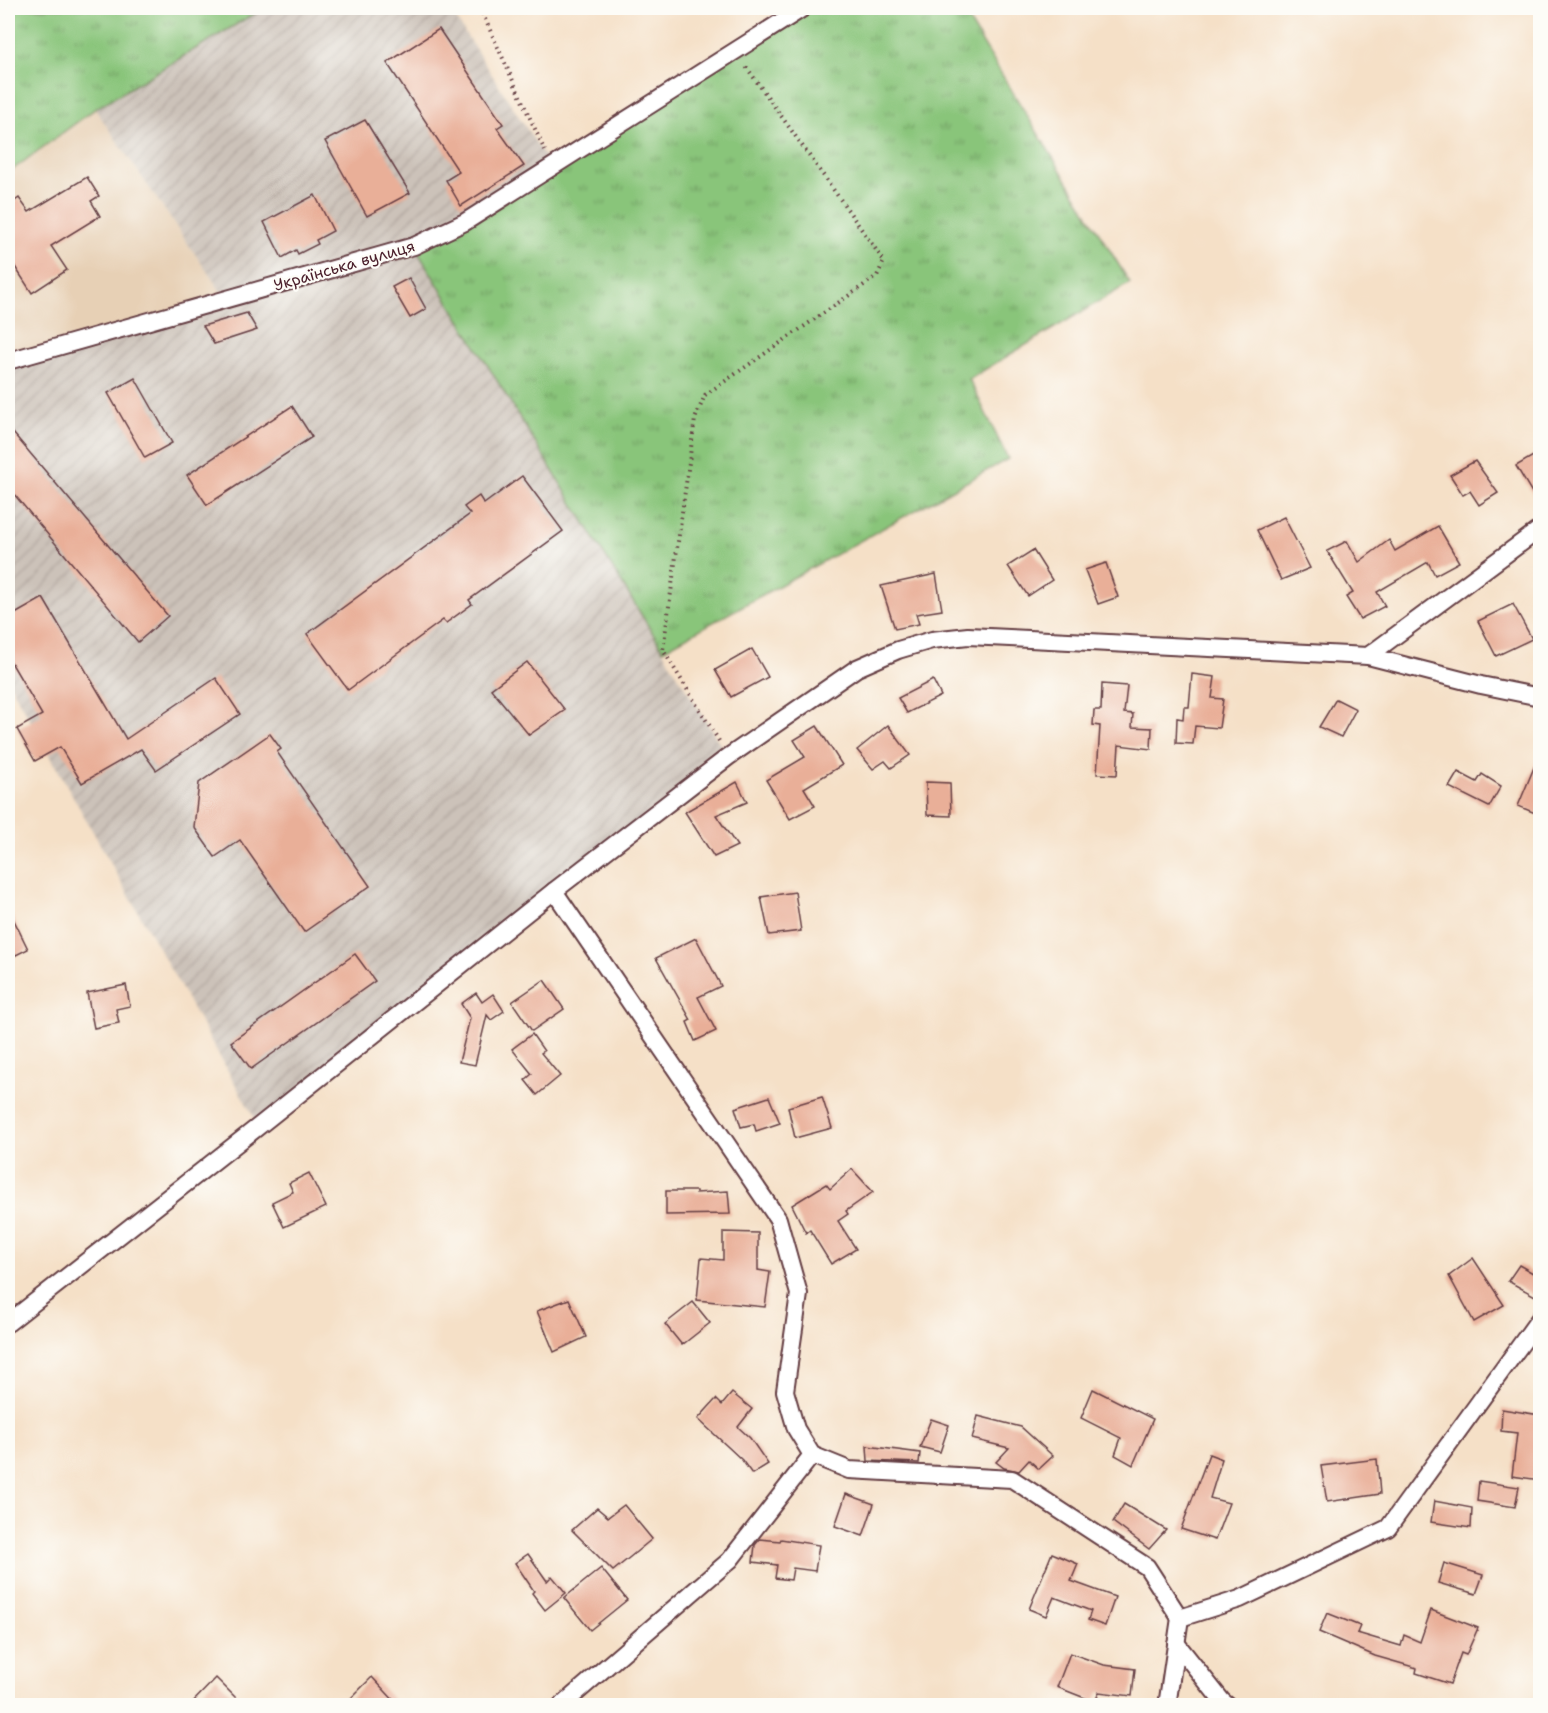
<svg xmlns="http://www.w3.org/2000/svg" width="1548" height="1713" viewBox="0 0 1548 1713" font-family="'Shantell Sans',sans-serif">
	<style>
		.built { fill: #e7d0b5 }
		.industrial { fill: url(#industrial-furrows) }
		.grass { fill: url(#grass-tufts); stroke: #6a7252; stroke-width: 1.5 }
		.building { fill: #e9af98 }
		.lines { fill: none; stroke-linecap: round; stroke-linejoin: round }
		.minor-casing { stroke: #643c42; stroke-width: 20 }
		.path { stroke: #643c42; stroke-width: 4; stroke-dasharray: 1.5 4.5; stroke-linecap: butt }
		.minor { stroke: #fff; stroke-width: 16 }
		.labels { text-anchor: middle; stroke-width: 4.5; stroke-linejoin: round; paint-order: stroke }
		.street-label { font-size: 16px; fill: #4a1f2b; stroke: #fdfcf7 }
	</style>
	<defs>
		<pattern id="industrial-furrows" width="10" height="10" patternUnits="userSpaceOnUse" patternTransform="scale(1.5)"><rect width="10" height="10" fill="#ccc2b9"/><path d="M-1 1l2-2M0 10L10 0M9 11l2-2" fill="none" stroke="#b1a69f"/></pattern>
		<pattern id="grass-tufts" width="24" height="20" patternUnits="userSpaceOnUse" patternTransform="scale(1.5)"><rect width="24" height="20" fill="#89c57a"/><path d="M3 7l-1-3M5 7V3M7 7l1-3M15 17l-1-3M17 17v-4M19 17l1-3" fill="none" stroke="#729f64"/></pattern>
	</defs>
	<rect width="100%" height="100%" fill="#fdfcf7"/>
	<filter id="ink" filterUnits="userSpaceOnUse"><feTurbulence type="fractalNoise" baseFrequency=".0167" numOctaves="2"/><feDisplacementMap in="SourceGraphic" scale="12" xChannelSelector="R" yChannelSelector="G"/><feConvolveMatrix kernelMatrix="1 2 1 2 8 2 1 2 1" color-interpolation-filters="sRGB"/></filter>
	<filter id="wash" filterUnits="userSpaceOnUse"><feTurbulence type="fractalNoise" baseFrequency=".008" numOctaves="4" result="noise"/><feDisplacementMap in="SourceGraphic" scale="24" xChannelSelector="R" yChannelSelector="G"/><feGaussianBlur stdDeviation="1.35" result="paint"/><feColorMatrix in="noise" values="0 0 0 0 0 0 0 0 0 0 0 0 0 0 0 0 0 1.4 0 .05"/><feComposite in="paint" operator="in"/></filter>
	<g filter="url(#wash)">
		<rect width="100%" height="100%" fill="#f5e0c7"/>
		<polygon class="built" points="95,109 226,299 8,361 8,173"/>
		<polygon class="industrial" points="264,8 449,8 552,168 414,246 728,757 259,1126 8,681 8,361 226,299 95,109"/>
		<g class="grass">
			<polygon points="8,8 264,8 95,109 8,173"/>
			<polygon points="803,8 961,8 1130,283 969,379 1008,459 663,650 414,246"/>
		</g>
		<g id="blocks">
			<g class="building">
				<polygon points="439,29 503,124 497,128 524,166 461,206 446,180 459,172 387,63"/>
				<polygon points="365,120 410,193 367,216 325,141"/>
				<polygon points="87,177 99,196 91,201 100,216 51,246 67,270 32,293 8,256 8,206 19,198 29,212"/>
				<polygon points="315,195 333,231 316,240 318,244 298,254 296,250 282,258 264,222"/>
				<polygon points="409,278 426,309 410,318 392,287"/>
				<polygon points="247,313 257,330 214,344 203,326"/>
				<polygon points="135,378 172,443 145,458 108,393"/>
				<polygon points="292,406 312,437 207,505 187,475"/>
				<polygon points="8,427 168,616 138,642 8,487"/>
				<polygon points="1540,452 1540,506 1516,466"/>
				<polygon points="1475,461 1498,493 1479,505 1470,491 1463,495 1450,475"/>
				<polygon points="522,476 563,531 469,600 472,604 446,623 443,620 348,690 307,634 470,514 464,507 479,496 484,504"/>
				<polygon points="1284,517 1310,568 1281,580 1257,530"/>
				<polygon points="1438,526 1459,562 1435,575 1428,562 1377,592 1385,606 1360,619 1346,597 1353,593 1327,551 1347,541 1359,562 1389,540 1395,551"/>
				<polygon points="1033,550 1052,580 1028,596 1008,566"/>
				<polygon points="1106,563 1118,597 1098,604 1085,570"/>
				<polygon points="936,574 942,610 916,614 919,624 895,629 881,586"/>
				<polygon points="43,598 126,739 216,678 240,714 156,770 141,749 82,783 60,747 35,761 17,729 42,715 8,657 8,618"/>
				<polygon points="1513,604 1532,639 1496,656 1478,621"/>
				<polygon points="752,649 768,677 731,697 715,670"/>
				<polygon points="527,662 565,710 529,735 491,689"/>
				<polygon points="1192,674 1215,677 1212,698 1223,699 1219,728 1195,726 1193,744 1176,743 1177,718 1183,719 1184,707 1189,707"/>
				<polygon points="933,680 941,696 907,713 898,698"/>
				<polygon points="1102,684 1127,686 1124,713 1133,714 1132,727 1152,728 1151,749 1119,745 1117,775 1097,774 1100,726 1093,725 1094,710 1101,710"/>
				<polygon points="1336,699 1356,709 1341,737 1319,727"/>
				<polygon points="888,725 910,755 891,768 885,761 873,769 857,750"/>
				<polygon points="817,726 842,765 804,788 815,806 790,819 766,780 805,757 794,740"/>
				<polygon points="270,734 281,749 277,752 370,886 304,932 240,840 215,857 194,827 199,783"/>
				<polygon points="1540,753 1540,815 1518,806"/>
				<polygon points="1458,772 1477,782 1482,774 1501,786 1489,807 1449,787"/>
				<polygon points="737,782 747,802 716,815 737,846 714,857 685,812"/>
				<polygon points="926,782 950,783 951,816 927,815"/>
				<polygon points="795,892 801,931 769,935 761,897"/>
				<polygon points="8,908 28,949 8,959"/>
				<polygon points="696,938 721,986 698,997 716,1031 695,1041 687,1022 691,1020 656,958"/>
				<polygon points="355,954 375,981 251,1069 231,1042"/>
				<polygon points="544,980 564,1009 532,1031 512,1002"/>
				<polygon points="126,985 130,1006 116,1009 119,1023 94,1028 87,993"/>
				<polygon points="476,993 482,1002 493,994 504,1011 491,1020 487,1015 475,1065 459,1062 470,1018 461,1004"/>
				<polygon points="532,1034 544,1051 541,1053 560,1076 537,1095 525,1080 532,1074 512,1049"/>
				<polygon points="769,1097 780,1123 756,1131 754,1124 741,1127 735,1108"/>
				<polygon points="822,1097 832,1128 795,1138 788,1107"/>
				<polygon points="852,1169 873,1192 846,1211 848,1214 838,1221 856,1249 831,1264 810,1230 806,1233 792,1205 826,1184 830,1189"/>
				<polygon points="309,1173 326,1207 284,1227 272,1202 293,1192 289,1183"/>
				<polygon points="666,1191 696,1191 696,1193 728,1191 730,1214 666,1215"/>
				<polygon points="723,1232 758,1233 758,1270 770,1272 765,1307 697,1300 701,1258 723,1260"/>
				<polygon points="1473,1258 1504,1305 1474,1322 1449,1276"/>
				<polygon points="1519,1265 1540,1277 1540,1286 1535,1296 1508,1281"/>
				<polygon points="569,1299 586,1337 554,1352 537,1311"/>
				<polygon points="693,1302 710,1323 682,1345 665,1324"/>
				<polygon points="1093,1389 1153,1419 1133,1465 1115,1455 1121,1438 1081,1418"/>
				<polygon points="732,1393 752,1409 738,1427 750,1438 768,1464 752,1474 742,1460 698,1419 716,1399 722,1405"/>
				<polygon points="1502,1409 1540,1415 1540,1480 1512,1476 1517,1433 1501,1431"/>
				<polygon points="978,1416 1021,1427 1053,1456 1039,1469 1029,1460 1019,1471 1004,1468 996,1462 1009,1448 972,1439"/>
				<polygon points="931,1419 949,1425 940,1452 920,1447"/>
				<polygon points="867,1446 920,1453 919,1463 868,1461"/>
				<polygon points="1209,1454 1222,1459 1210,1498 1229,1503 1215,1540 1181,1529"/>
				<polygon points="1377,1459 1380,1494 1327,1502 1321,1466"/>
				<polygon points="1479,1481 1519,1487 1515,1507 1477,1501"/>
				<polygon points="846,1494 874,1504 863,1536 835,1526"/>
				<polygon points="1434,1501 1472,1508 1471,1528 1431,1522"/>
				<polygon points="1124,1504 1166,1530 1149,1549 1113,1522"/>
				<polygon points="624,1505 652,1539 613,1571 572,1530 597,1508 608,1517"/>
				<polygon points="760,1539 780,1541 781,1539 819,1545 815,1571 793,1568 791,1580 775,1578 777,1565 753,1562 755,1545"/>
				<polygon points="1052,1553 1078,1564 1071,1581 1115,1597 1105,1626 1088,1620 1091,1611 1054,1597 1046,1616 1029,1609"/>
				<polygon points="528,1554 547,1581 552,1576 566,1593 545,1610 532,1593 534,1591 515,1563"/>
				<polygon points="1444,1563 1483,1575 1476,1594 1438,1583"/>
				<polygon points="601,1568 627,1600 590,1630 564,1598"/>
				<polygon points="1431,1610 1478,1628 1466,1655 1461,1653 1450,1684 1416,1673 1417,1668 1375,1656 1319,1632 1327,1613 1360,1626 1357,1633 1401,1646 1404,1635 1420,1642"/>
				<polygon points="1070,1653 1104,1665 1135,1669 1132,1696 1099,1692 1095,1702 1057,1687"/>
				<polygon points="372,1677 399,1706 343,1706"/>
				<polygon points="216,1678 244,1706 189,1706"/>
			</g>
		</g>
	</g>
	<g filter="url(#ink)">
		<use href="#blocks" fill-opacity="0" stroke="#643c42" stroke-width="1.5"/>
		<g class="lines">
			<g class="minor-casing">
				<g id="minor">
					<polyline points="8,361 414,246 465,222 803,8"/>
					<polyline points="1368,656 1540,529"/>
					<polyline points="554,891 778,1219 799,1294 785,1391 796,1429 812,1455 849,1470 1012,1479 1147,1567 1180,1618"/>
					<polyline points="8,1323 259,1126 554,891 728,757 857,668 898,650 932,640 968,636 1368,656 1481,685 1540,697"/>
					<polyline points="1180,1618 1240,1599 1388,1528 1540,1318"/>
					<polyline points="1176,1643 1222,1701 1228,1706"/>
					<polyline points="561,1706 730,1560 812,1455"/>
					<polyline points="1167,1706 1180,1618"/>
				</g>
			</g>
			<g class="path">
				<polyline points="480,8 545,151"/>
				<polyline points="719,741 663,650 695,419 705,395 877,276 884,261 745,65"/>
			</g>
			<use href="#minor" class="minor"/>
		</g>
	</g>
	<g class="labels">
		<g class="street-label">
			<text transform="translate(344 265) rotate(-16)" y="6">Українська вулиця</text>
		</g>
	</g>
	<rect width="1548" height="1713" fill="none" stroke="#fdfcf7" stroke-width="30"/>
</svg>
